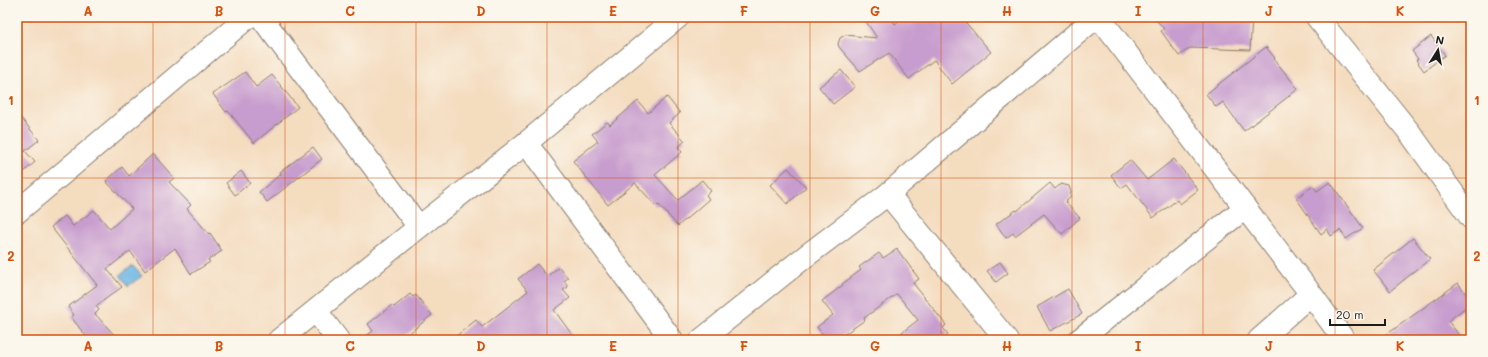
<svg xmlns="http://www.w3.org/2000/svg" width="1488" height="357" viewBox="0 0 1488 357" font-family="Mali,sans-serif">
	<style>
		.water { fill: #6cb6e5; stroke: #446980 }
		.building { fill: #c79cce }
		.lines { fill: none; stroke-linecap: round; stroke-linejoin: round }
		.street-casing { stroke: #887c6e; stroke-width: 24 }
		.secondary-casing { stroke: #887c6e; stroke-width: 24 }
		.street { stroke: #fff; stroke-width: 22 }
		.secondary { stroke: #fff; stroke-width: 22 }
		.grid { fill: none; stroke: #d4530e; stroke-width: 1; stroke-opacity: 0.55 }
		.neatline { fill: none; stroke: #d4530e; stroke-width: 1.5 }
		.grid-label { font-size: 13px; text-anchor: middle; font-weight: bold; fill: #d4530e }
	</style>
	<rect width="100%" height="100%" fill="#fbf7ec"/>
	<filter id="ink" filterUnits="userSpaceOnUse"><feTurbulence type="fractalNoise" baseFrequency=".025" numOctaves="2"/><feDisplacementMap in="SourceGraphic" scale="8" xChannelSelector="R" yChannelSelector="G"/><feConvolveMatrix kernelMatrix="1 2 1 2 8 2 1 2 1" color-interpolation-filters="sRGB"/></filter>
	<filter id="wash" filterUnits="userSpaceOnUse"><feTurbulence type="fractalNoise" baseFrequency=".012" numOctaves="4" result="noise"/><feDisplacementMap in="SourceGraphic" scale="16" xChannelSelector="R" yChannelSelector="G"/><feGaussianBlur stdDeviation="0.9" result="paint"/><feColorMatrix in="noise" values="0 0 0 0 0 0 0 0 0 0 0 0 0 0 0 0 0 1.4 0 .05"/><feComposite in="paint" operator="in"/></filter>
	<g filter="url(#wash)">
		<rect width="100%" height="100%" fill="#f4dcbf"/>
		<polygon class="water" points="133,266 142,276 128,286 120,275"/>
		<g id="blocks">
			<g class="building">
				<polygon points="863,17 890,17 895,24 905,17 961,17 991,52 952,84 934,60 909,79 889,53 860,71 839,47 838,44 840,38 845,35 877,38"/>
				<polygon points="1154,17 1252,17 1250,50 1190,48 1179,56 1161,31 1164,29"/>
				<polygon points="1431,36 1445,55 1424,71 1416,60 1418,59 1412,51"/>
				<polygon points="1266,47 1275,58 1274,59 1298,89 1244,131 1223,102 1216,107 1206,94"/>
				<polygon points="841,70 855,87 833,104 819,87"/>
				<polygon points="245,72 256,87 272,75 298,107 254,143 228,111 226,112 213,94"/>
				<polygon points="667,97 680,113 669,123 685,141 678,147 682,152 655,175 678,200 702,180 711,191 706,195 709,199 678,226 658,204 656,206 635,183 608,205 573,161 598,141 592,134 607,122 610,125 638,101 648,113"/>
				<polygon points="17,113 39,140 25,151 35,162 24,172 17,164"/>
				<polygon points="313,147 322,159 267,202 259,192 281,174 280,172"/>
				<polygon points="153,154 174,178 169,182 191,205 187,209 209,234 210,233 222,251 208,260 210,262 191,274 175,248 145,271 130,251 107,269 122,287 96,306 99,310 95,314 119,340 89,340 71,317 74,315 68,307 97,285 51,227 65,216 73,226 94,210 110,229 132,209 106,181 122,167 129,176"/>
				<polygon points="1174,159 1198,190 1180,204 1177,200 1153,218 1127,184 1121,188 1111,175 1130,160 1147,180"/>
				<polygon points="788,168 806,187 787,204 770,185"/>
				<polygon points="241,171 250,183 235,195 226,183"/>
				<polygon points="1330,182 1363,228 1346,239 1340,230 1331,236 1327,229 1321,234 1296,198 1313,186 1317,191"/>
				<polygon points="1050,183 1055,189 1061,184 1069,186 1071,192 1070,198 1065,202 1080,218 1062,234 1044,214 1015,236 1013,233 1006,238 996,224 1016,210 1017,211"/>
				<polygon points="1413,238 1430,259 1390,291 1373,270"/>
				<polygon points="897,249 919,279 913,283 946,325 943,328 948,334 940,340 892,340 918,320 897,294 864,318 865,320 836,340 827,340 817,327 833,315 822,301 843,285 842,284 861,270 859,267 879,253 883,258"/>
				<polygon points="1000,262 1008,273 996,282 987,271"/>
				<polygon points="537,264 547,276 559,267 568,278 564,281 568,287 563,290 570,298 554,310 576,340 451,340 476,320 482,327 528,291 518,279"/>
				<polygon points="1458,283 1471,301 1471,303 1448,321 1463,340 1379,340"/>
				<polygon points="1068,289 1082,314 1050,331 1037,307"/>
				<polygon points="410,294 413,297 416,295 432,315 401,340 361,340 373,331 368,324 392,305 394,307"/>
			</g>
		</g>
	</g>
	<g filter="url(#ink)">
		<use href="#blocks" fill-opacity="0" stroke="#887c6e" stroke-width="1"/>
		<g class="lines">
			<g class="street-casing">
				<g id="street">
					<polyline points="261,17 419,227"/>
					<polyline points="1099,17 1311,294 1344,340"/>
					<polyline points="526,143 672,340"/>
					<polyline points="888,194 1007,340"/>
					<polyline points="17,212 248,17"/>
					<polyline points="316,311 338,340"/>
					<polyline points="279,340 419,227 526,143 678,17"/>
					<polyline points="701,340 806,256 888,194 1096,17"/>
					<polyline points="1079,340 1245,208"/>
					<polyline points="1259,340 1311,294"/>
				</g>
			</g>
			<g class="secondary-casing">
				<polyline id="secondary" points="1317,17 1410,133 1471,218"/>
			</g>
			<use href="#street" class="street"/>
			<use href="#secondary" class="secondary"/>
		</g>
	</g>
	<path class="grid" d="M153,17V340M285,17V340M416,17V340M547,17V340M678,17V340M810,17V340M941,17V340M1072,17V340M1203,17V340M1335,17V340M17,178H1471"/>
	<rect width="1488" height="357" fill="none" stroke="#fbf7ec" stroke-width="44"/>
	<g transform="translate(1438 50) rotate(11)" stroke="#fbf7ec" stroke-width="3" paint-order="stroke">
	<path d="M0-3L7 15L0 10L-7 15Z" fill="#1c1c1c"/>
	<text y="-6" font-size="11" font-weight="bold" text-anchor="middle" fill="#1c1c1c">N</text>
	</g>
	<path d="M1330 319v6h55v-6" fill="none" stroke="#1c1c1c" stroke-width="2"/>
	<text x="1336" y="319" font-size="12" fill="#1c1c1c" stroke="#fbf7ec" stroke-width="3" paint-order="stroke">20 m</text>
	<rect x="22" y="22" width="1444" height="313" class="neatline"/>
	<g class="grid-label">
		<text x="88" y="16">A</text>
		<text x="219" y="16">B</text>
		<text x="350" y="16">C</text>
		<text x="481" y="16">D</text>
		<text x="613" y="16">E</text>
		<text x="744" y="16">F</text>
		<text x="875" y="16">G</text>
		<text x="1007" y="16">H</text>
		<text x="1138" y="16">I</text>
		<text x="1269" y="16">J</text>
		<text x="1400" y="16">K</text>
		<text x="11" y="105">1</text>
		<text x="1477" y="105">1</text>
		<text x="11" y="261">2</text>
		<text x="1477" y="261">2</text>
		<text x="88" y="351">A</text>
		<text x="219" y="351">B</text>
		<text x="350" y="351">C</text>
		<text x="481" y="351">D</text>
		<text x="613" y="351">E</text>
		<text x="744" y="351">F</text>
		<text x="875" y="351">G</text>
		<text x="1007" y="351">H</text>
		<text x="1138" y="351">I</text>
		<text x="1269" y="351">J</text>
		<text x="1400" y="351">K</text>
	</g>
</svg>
